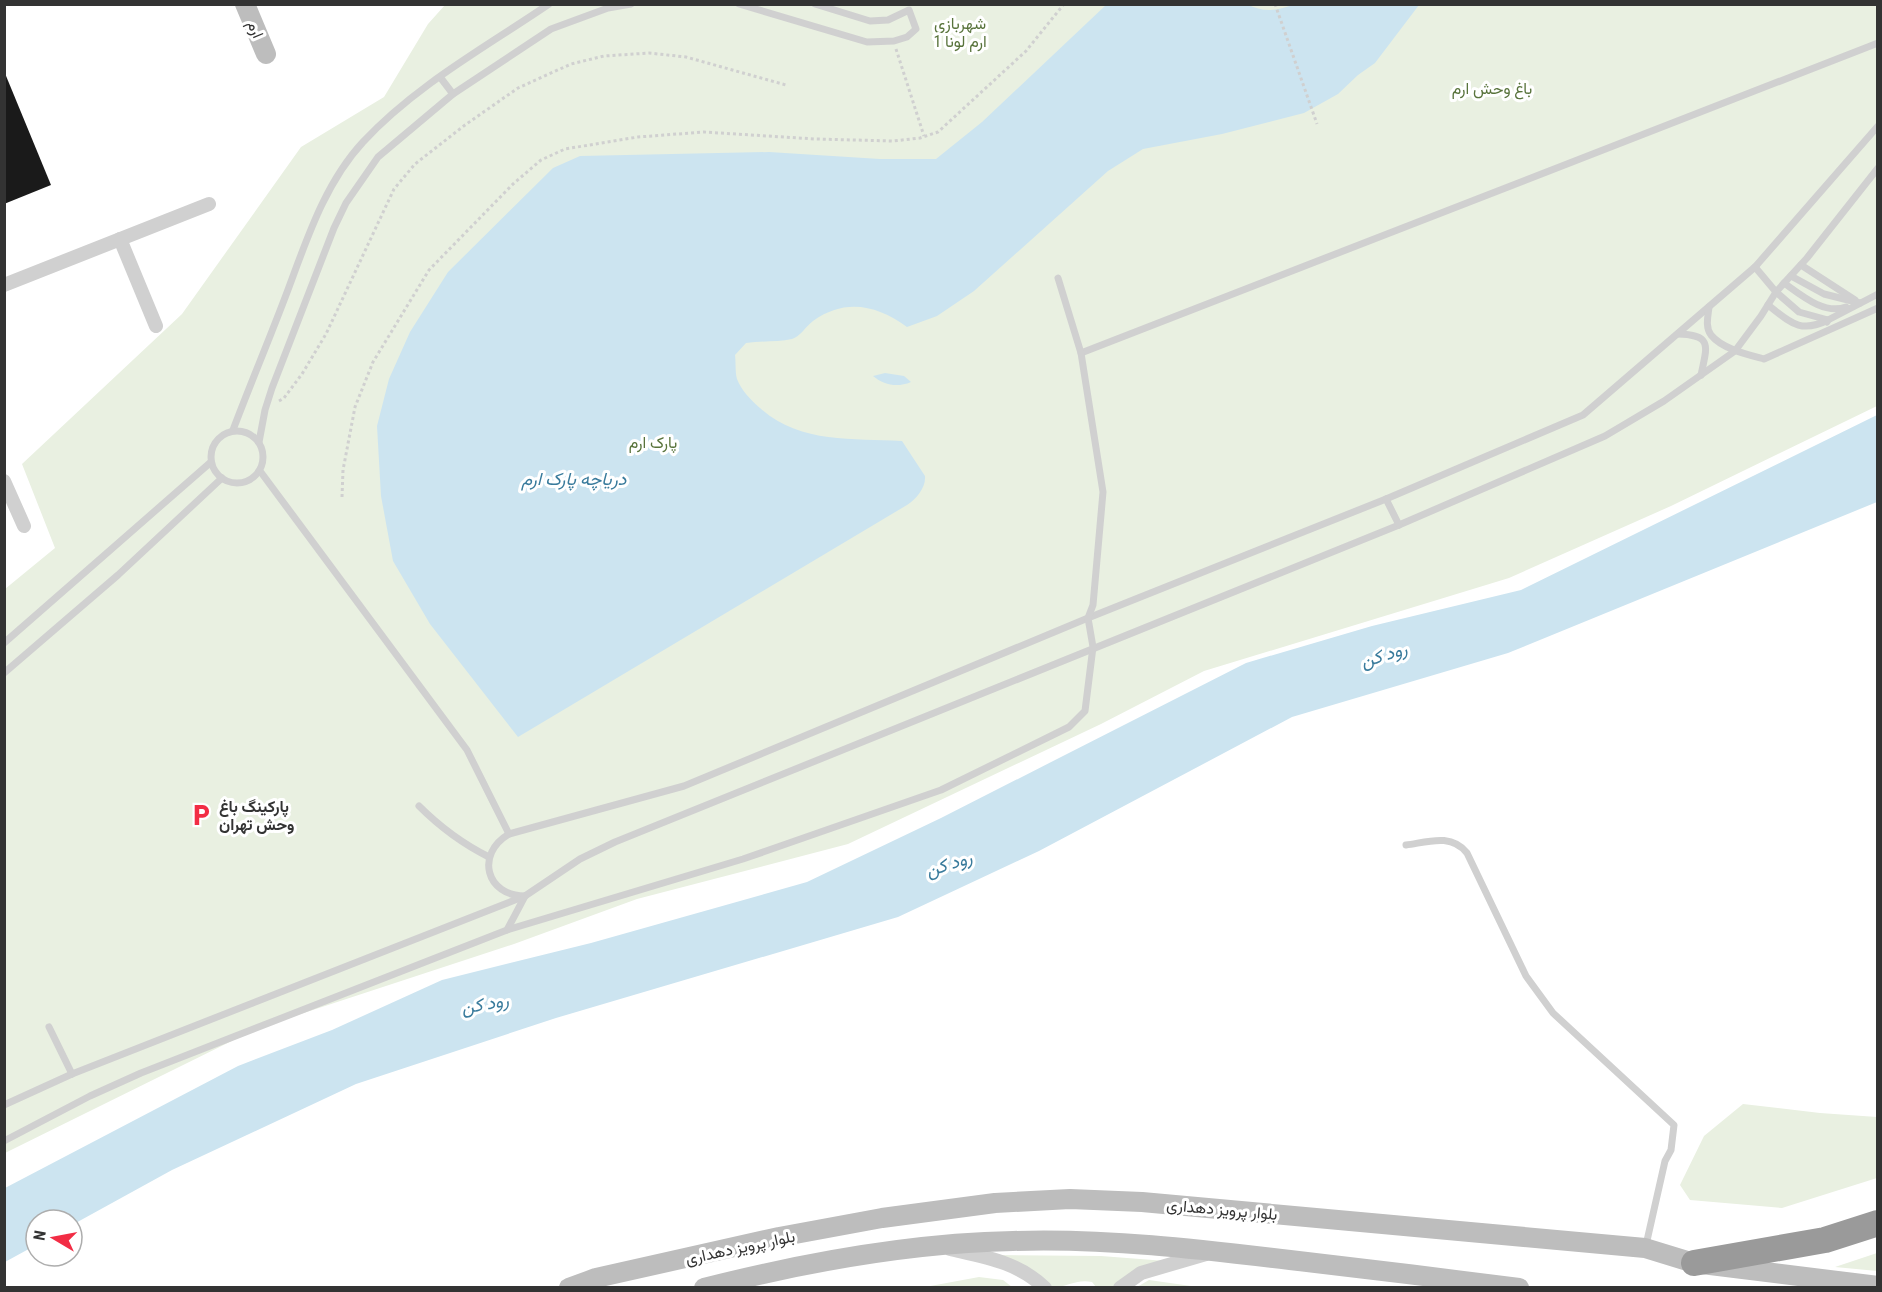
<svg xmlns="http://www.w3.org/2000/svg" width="1882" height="1292" viewBox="0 0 1882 1292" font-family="'Roboto Condensed',Vazirmatn,sans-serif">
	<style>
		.green { fill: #e9f0e1 }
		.water { fill: #cce4f0 }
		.building { fill: #1a1a1a }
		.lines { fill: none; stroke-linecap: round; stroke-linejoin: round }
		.path { stroke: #d0d0d0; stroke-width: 3; stroke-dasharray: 3 3; stroke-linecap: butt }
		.lane { stroke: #d0d0d0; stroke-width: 7 }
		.street { stroke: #d0d0d0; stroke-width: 14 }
		.secondary { stroke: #bdbdbd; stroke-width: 20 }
		.highway { stroke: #9a9a9a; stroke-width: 26 }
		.labels { text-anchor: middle; stroke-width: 6; stroke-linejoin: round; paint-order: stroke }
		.park-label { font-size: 16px; fill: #58733b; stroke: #fff }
		.street-label { font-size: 16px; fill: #333; stroke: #fff }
		.poi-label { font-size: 16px; font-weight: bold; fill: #333; stroke: #fff; text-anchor: start }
		.water-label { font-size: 18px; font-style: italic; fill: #397b9c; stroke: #fff }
	</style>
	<rect width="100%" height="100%" fill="#fff"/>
	<g class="green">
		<polygon points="445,5 1877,5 1877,406 1671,506 1509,578 1204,671 1101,724 848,844 637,899 514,944 258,1028 5,1153 5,589 55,548 22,464 182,314 301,147 384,97 428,24"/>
		<polygon points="1743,1104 1820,1113 1877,1117 1877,1178 1782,1208 1690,1200 1680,1185 1704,1136"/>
		<polygon points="1877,1253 1877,1271 1835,1267"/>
		<path d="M996,1255L1101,1256L1166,1261L1134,1272L1113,1287H1096L1092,1282C1076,1279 1067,1287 1052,1288C1036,1270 1018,1262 996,1255Z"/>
		<polygon points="979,1277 1003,1280 1012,1287 925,1287"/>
		<polygon points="1149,1280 1198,1287 1137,1287"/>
	</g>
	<g class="water">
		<path d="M1247,4C1263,13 1278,11 1294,4L1419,5L1375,63L1358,75L1338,94L1304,113L1222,134L1143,149L1108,171L974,291L937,316L907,327C877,305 845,298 813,321C806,326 800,337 792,339C778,342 761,341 746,343L735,355C736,362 735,372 737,379C741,390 751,400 760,408C800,444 852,438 902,441L925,476C926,488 916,499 907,505L518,737L430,624L393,561L381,496L377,426L389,379L410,332L448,272L553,168L580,156L769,152L880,159H936L982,122L1106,5Z"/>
		<path d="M885,373L904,376L911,382C897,388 884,385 873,376Z"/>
		<polygon points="1877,415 1877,502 1508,653 1292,717 1039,851 898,917 556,1018 356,1084 172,1170 72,1225 72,1220 36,1220 36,1245 5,1262 5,1188 238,1066 332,1030 442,980 591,943 807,882 941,818 1246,663 1372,626 1521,590"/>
	</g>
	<polygon class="building" points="4,71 51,185 4,204"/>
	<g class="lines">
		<g class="path">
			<polyline points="1275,4 1317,124"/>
			<polyline points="896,49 924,136"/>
			<polyline points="279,401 284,398 302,374 326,334 394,189 415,164 465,125 518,88 571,64 604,56 649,53 686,57 786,85"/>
			<polyline points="342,497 343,470 355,407 373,362 429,270 513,184 541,160 565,149 638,137 704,132 815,139 893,141 920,138 938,132 1026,51 1064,4"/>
		</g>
		<g class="lane">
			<polyline points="739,4 867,42 894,41 907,37 916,29 909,10 888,20 870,21 815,4"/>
			<polyline points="440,77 453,94"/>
			<path d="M1878,126L1755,267L1583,415L1386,499L1088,618L684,786L509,834C475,854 486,896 525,896L580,859L615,842L1399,525L1605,436L1664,401L1735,351L1761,316L1776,292L1807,258L1878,168"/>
			<polyline points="1801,265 1855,300"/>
			<polyline points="1755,267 1776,292 1799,312 1828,320 1878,294"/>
			<polyline points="1791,276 1824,294 1860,303"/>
			<path d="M1784,283C1801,295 1824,315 1846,307"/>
			<path d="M1768,305C1790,322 1800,334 1828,320L1827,322"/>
			<path d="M1709,307C1708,316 1705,327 1711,335C1722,349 1749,355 1764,359L1878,308"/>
			<path d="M1678,334C1713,335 1707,346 1701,375"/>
			<polyline points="1081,353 1878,43"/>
			<path d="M233,430C250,385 269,340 286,295C306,242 324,184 363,142C416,85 486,47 549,4"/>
			<circle cx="237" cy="457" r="26"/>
			<polyline points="259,442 265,410 272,388 334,228 346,203 378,157 453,94 551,29 608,8 631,4"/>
			<polyline points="260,471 467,750 509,834"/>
			<polyline points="1386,499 1399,525"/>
			<polyline points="4,643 211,462"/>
			<polyline points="4,673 118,575 222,478"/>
			<path d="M419,806C440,827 463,844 489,857"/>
			<path d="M1406,845C1428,842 1451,833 1467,853L1526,976L1553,1013L1674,1125L1671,1150L1665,1161L1646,1245"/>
			<polyline points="507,930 743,859 941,790 1069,727 1085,711 1093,647 1088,618 1093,605 1103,492 1081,353 1058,278"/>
			<polyline points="49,1027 72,1074"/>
			<polyline points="4,1105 72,1074 520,898"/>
			<polyline points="4,1141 90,1096 141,1073 507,930 525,896"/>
		</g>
		<g class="street">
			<polyline points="120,239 156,326"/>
			<polyline points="4,285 209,204"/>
			<polyline points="4,481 24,526"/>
			<path d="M950,1249C985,1257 1018,1262 1045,1288"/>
			<polyline points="1120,1288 1141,1273 1206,1254"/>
		</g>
		<g class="secondary">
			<polyline points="245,4 266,54"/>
			<polyline points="569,1288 596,1278 779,1237 882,1218 995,1203 1070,1199 1142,1202 1645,1248 1694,1263 1878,1286"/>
			<path d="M704,1288C806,1262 909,1243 1013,1241C1106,1238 1198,1249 1290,1260C1366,1269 1443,1278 1519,1288"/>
		</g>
		<polyline class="highway" points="1694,1263 1825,1240 1878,1223"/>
	</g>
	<defs>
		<g id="parking-bare" transform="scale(1.8)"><path d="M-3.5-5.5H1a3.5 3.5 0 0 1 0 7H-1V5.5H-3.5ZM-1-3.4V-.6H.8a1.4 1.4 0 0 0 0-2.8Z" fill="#f22d45" stroke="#fff" stroke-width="2.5" paint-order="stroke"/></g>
	</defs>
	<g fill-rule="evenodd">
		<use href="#parking-bare" x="201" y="815"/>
	</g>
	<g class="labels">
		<g class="park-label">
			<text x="960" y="29">شهربازی<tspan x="960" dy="18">ارم لونا 1</tspan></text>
			<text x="1492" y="94">باغ وحش ارم</text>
			<text x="653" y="448">پارک ارم</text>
		</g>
		<g class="street-label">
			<text transform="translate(256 29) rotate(67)" y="6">ارم</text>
			<text transform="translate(1222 1209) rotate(5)" y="6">بلوار پرویز دهداری</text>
			<text transform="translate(740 1247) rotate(-12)" y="6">بلوار پرویز دهداری</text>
		</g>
		<g class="poi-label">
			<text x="219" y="812">پارکینگ باغ<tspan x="219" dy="18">وحش تهران</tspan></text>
		</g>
		<g class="water-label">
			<text x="574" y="485">دریاچه پارک ارم</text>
			<text transform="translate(1384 655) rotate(-17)" y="6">رود کن</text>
			<text transform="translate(949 864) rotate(-18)" y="6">رود کن</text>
			<text transform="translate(485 1004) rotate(-10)" y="6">رود کن</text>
		</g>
	</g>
	<rect width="1882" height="1292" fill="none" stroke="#333333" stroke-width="12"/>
	<g transform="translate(54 1238) rotate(280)"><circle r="28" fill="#ffffff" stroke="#adadad" stroke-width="1.5"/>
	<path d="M0-4.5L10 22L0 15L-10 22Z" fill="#f22d45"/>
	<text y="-9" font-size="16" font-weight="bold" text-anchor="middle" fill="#333333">N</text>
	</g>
</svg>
